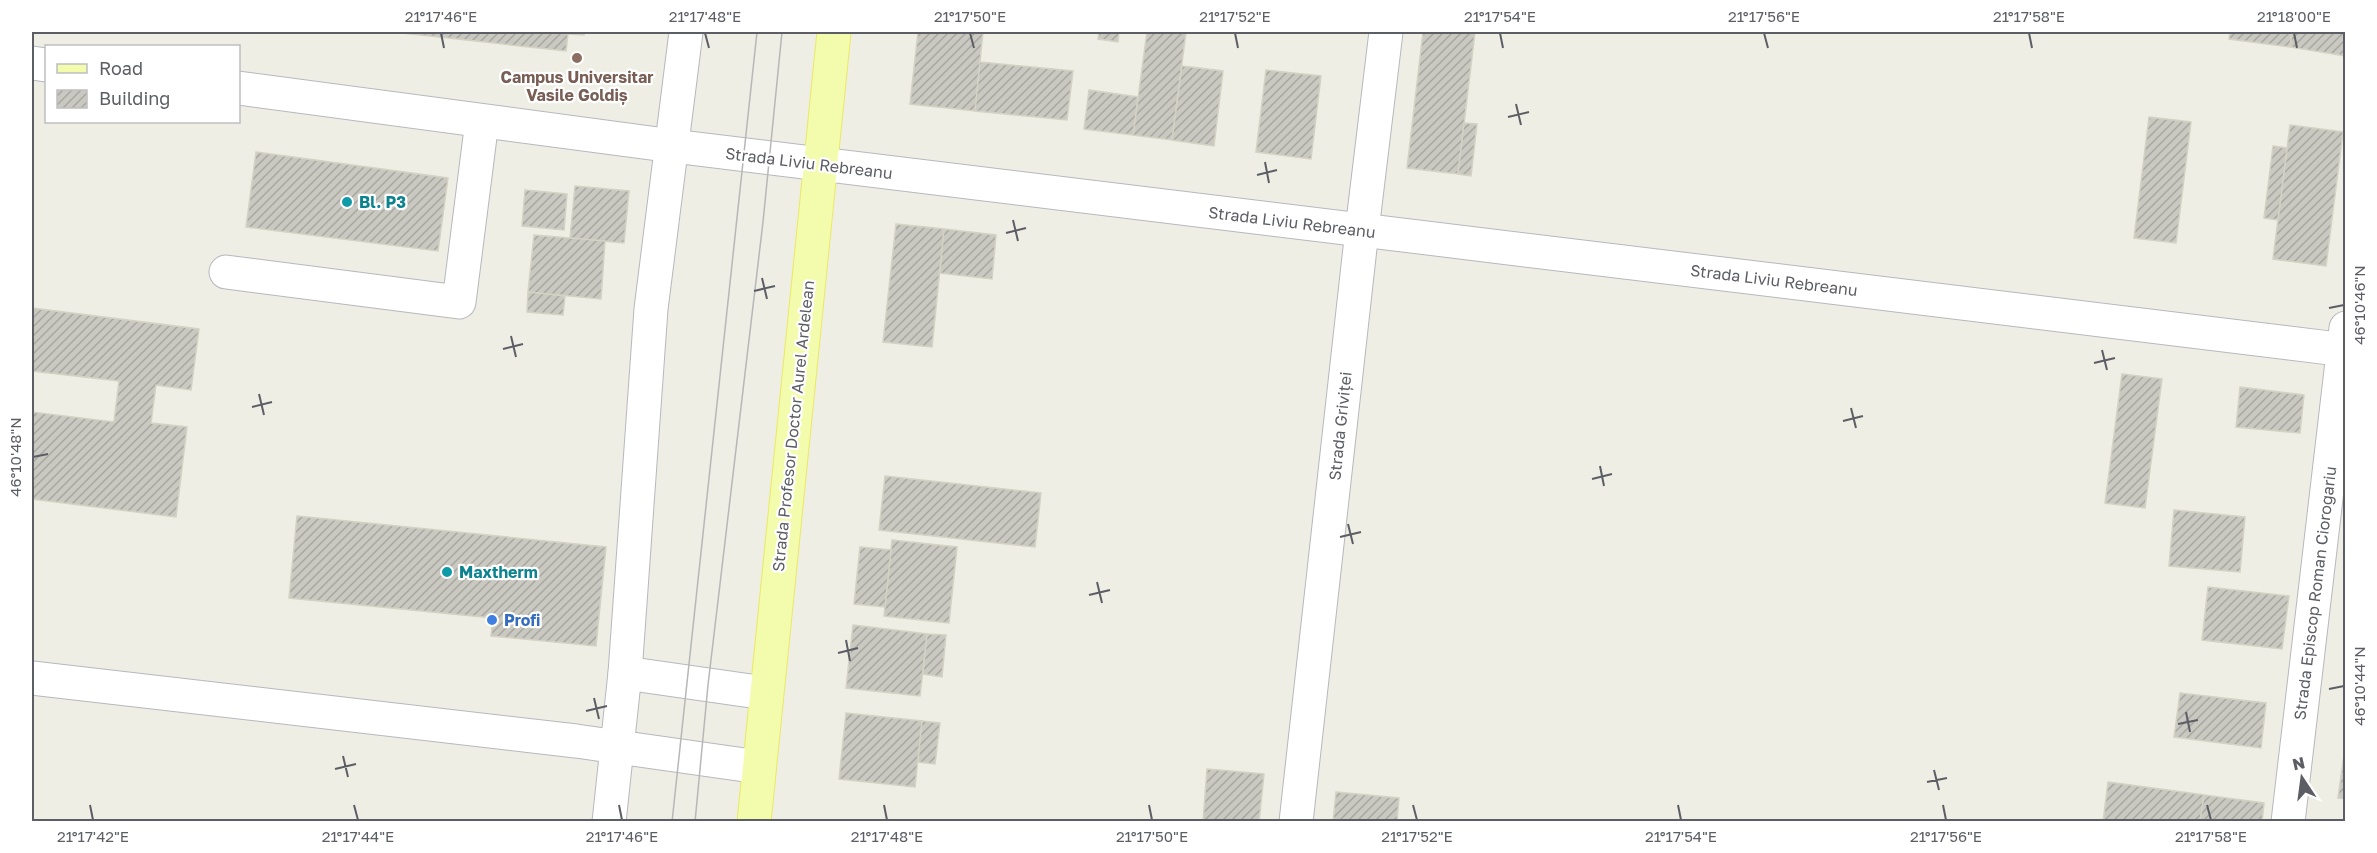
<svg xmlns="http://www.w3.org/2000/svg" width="2377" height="853" viewBox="0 0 2377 853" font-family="'Golos Text',sans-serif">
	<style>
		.building { fill: url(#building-hatch); stroke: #d3d2c3; stroke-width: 1.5 }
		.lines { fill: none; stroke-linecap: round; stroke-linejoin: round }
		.minor-casing { stroke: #b7b8be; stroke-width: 35 }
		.major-casing { stroke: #ebe961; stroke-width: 35 }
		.minor { stroke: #fff; stroke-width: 33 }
		.major { stroke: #f3fbad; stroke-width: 33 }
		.tram { stroke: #b7b7b8; stroke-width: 1.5 }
		.ticks { fill: none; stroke: #5d5e65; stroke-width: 2 }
		.education-dot { fill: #8d6e63; stroke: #fff; stroke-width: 2 }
		.culture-dot { fill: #0f9aa8; stroke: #fff; stroke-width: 2 }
		.shop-dot { fill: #3f7fe0; stroke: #fff; stroke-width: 2 }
		.labels { text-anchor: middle; stroke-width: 4.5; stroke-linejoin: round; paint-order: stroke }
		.education-label { font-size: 16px; font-weight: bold; fill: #785e54; stroke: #fff }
		.street-label { font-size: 16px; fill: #5d5e65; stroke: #fff }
		.culture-label { font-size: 16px; font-weight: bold; fill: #0d838f; stroke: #fff; text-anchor: start }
		.shop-label { font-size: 16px; font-weight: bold; fill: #366cbe; stroke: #fff; text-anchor: start }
		.neatline { fill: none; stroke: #5d5e65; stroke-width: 2 }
		.ticks-label { font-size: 15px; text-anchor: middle; fill: #5d5e65 }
	</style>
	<defs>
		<pattern id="building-hatch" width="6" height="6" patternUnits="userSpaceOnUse" patternTransform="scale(1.5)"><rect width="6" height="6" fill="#cac9c1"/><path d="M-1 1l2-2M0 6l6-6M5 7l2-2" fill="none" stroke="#a7a6a0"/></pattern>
	</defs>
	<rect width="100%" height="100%" fill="#eeeee5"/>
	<g class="building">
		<polygon points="393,32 584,32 584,35 568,34 566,51"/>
		<polygon points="918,32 983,32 975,111 910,104"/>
		<polygon points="1099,32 1119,32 1118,42 1098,39"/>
		<polygon points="1147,32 1186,32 1172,140 1133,135"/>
		<polygon points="1423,32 1475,32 1458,174 1407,168"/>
		<polygon points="2230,32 2292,32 2290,47 2229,39"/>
		<polygon points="2292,32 2346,32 2346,56 2290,47"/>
		<polygon points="980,62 1073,71 1067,120 975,111"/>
		<polygon points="1182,66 1223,71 1214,146 1172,140"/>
		<polygon points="1266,70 1321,76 1311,159 1256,152"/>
		<polygon points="1089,90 1138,97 1133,135 1084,129"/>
		<polygon points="2149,117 2191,122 2176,243 2134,238"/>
		<polygon points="1464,123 1477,124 1471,176 1458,174"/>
		<polygon points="2290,125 2343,132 2326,266 2273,259"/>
		<polygon points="2273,146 2287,148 2278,220 2264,218"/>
		<polygon points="256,152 448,178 438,251 246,227"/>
		<polygon points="575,186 629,191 624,243 570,238"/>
		<polygon points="525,190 567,194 564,230 522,226"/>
		<polygon points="896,224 944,229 932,347 883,342"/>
		<polygon points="944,229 996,235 992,279 940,273"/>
		<polygon points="534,235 605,241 601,299 528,292"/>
		<polygon points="528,292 565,296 563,315 527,312"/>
		<polygon points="32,308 199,329 191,390 156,385 151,423 187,427 176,517 32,499 32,412 114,422 119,381 32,371"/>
		<polygon points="2122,374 2162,379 2145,508 2105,503"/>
		<polygon points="2240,387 2304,395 2300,433 2236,427"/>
		<polygon points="885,476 1041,493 1035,547 879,530"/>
		<polygon points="2174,510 2245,517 2240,572 2169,566"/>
		<polygon points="297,516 606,547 596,646 491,636 493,618 289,598"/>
		<polygon points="892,540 957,547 949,623 884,616"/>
		<polygon points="860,547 891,550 885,607 854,604"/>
		<polygon points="2208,587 2289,596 2282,649 2202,640"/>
		<polygon points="853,625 927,634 920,696 846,688"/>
		<polygon points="927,634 946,635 942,677 923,674"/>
		<polygon points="2180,693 2266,703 2261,748 2174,737"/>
		<polygon points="846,713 922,721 915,787 839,779"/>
		<polygon points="922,721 940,723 935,764 918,762"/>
		<polygon points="2346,740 2346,799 2338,798"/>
		<polygon points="1207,769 1264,774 1259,822 1203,822"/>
		<polygon points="2108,782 2204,795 2200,822 2103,822"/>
		<polygon points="1336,792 1399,798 1397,822 1333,822"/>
		<polygon points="2204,795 2264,803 2262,822 2200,822"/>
	</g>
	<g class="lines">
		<g class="minor-casing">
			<g id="minor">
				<polyline points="32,63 46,65"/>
				<polyline points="238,88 673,146 2346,350"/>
				<polyline points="226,272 459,302 482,121"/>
				<polyline points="625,673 765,693"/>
				<polyline points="32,678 576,741 759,767"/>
				<polyline points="609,822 625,673 651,309 686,32"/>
				<polyline points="1296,822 1362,230 1386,32"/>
				<polyline points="2288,822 2346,328"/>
			</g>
		</g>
		<g class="major-casing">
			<polyline id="major" points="754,822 834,32"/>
		</g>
		<use href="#minor" class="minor"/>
		<use href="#major" class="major"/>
		<g class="tram">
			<polyline points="672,822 757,32"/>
			<polyline points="695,822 708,685 763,222 782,32"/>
		</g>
	</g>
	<path class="ticks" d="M441,33L444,48M705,33L709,48M970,33L974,48M1235,33L1238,48M1500,33L1503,48M1764,33L1768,48M2029,33L2032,48M2294,33L2297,48M1516,104L1521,125M1508,117L1529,112M1265,162L1269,183M1257,175L1277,170M1013,220L1018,241M1006,233L1026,228M762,278L767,299M754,291L775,286M2329,308L2344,305M511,336L516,357M503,349L523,344M2102,350L2107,370M2094,363L2115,358M259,394L264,415M252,407L272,402M1851,408L1856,428M1843,421L1863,416M33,457L48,454M1600,466L1604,486M1592,479L1612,474M1348,524L1353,544M1340,537L1361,532M1097,582L1102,603M1089,595L1110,590M846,640L850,661M838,653L858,648M2329,689L2344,686M594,698L599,719M586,711L607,706M2186,712L2190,732M2178,724L2198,720M343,756L348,777M335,769L356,764M1934,770L1939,790M1927,782L1947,778M90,805L93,820M354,805L358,820M619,805L622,820M884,805L887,820M1149,805L1152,820M1413,805L1417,820M1678,805L1681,820M1943,805L1946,820M2207,805L2211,820"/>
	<circle class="education-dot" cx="577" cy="58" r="6"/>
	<g class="culture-dot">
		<circle cx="347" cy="202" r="6"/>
		<circle cx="447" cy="572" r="6"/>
	</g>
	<circle class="shop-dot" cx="492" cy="620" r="6"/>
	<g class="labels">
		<g class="education-label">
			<text x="577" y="83">Campus Universitar<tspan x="577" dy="18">Vasile Goldiș</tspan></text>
		</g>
		<g class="street-label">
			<text transform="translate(809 163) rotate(7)" y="6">Strada Liviu Rebreanu</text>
			<text transform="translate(1292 222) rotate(7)" y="6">Strada Liviu Rebreanu</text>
			<text transform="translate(1774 280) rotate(7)" y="6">Strada Liviu Rebreanu</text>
			<text transform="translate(793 426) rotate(-84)" y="6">Strada Profesor Doctor Aurel Ardelean</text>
			<text transform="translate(1340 426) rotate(-84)" y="6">Strada Griviței</text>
			<text transform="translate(2315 593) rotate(-83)" y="6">Strada Episcop Roman Ciorogariu</text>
		</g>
		<g class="culture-label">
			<text x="359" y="208">Bl. P3</text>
			<text x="459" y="578">Maxtherm</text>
		</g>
		<g class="shop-label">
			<text x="504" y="626">Profi</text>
		</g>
	</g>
	<rect width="2377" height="853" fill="none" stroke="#ffffff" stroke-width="66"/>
	<rect x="45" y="45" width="195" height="78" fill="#ffffff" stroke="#bebfc1" stroke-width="1.5"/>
	<rect x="57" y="64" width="30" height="9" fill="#f3fbad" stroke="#bebfc1" stroke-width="1.5"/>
	<text x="99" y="75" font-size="18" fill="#5d5e65">Road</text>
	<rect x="57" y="90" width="30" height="18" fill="url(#building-hatch)" stroke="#bebfc1" stroke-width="1.5"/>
	<text x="99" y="105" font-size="18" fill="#5d5e65">Building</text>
	<g transform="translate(2302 778) rotate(347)" stroke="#ffffff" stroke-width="4.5" paint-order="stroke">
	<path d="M0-4.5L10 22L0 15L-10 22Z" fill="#5d5e65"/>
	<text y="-9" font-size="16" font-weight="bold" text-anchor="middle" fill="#5d5e65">N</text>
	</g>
	<rect x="33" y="33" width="2311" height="787" class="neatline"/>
	<g class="ticks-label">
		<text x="441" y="22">21°17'46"E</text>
		<text x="705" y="22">21°17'48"E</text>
		<text x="970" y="22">21°17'50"E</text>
		<text x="1235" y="22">21°17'52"E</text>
		<text x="1500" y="22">21°17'54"E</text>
		<text x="1764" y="22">21°17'56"E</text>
		<text x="2029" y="22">21°17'58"E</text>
		<text x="2294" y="22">21°18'00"E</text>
		<text transform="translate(2360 305) rotate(-90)" y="5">46°10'46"N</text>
		<text transform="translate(16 457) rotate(-90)" y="5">46°10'48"N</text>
		<text transform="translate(2360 686) rotate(-90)" y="5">46°10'44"N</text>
		<text x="93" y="842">21°17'42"E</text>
		<text x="358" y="842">21°17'44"E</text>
		<text x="622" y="842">21°17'46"E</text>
		<text x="887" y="842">21°17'48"E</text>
		<text x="1152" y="842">21°17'50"E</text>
		<text x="1417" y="842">21°17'52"E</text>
		<text x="1681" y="842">21°17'54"E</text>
		<text x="1946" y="842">21°17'56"E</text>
		<text x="2211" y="842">21°17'58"E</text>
	</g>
</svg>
